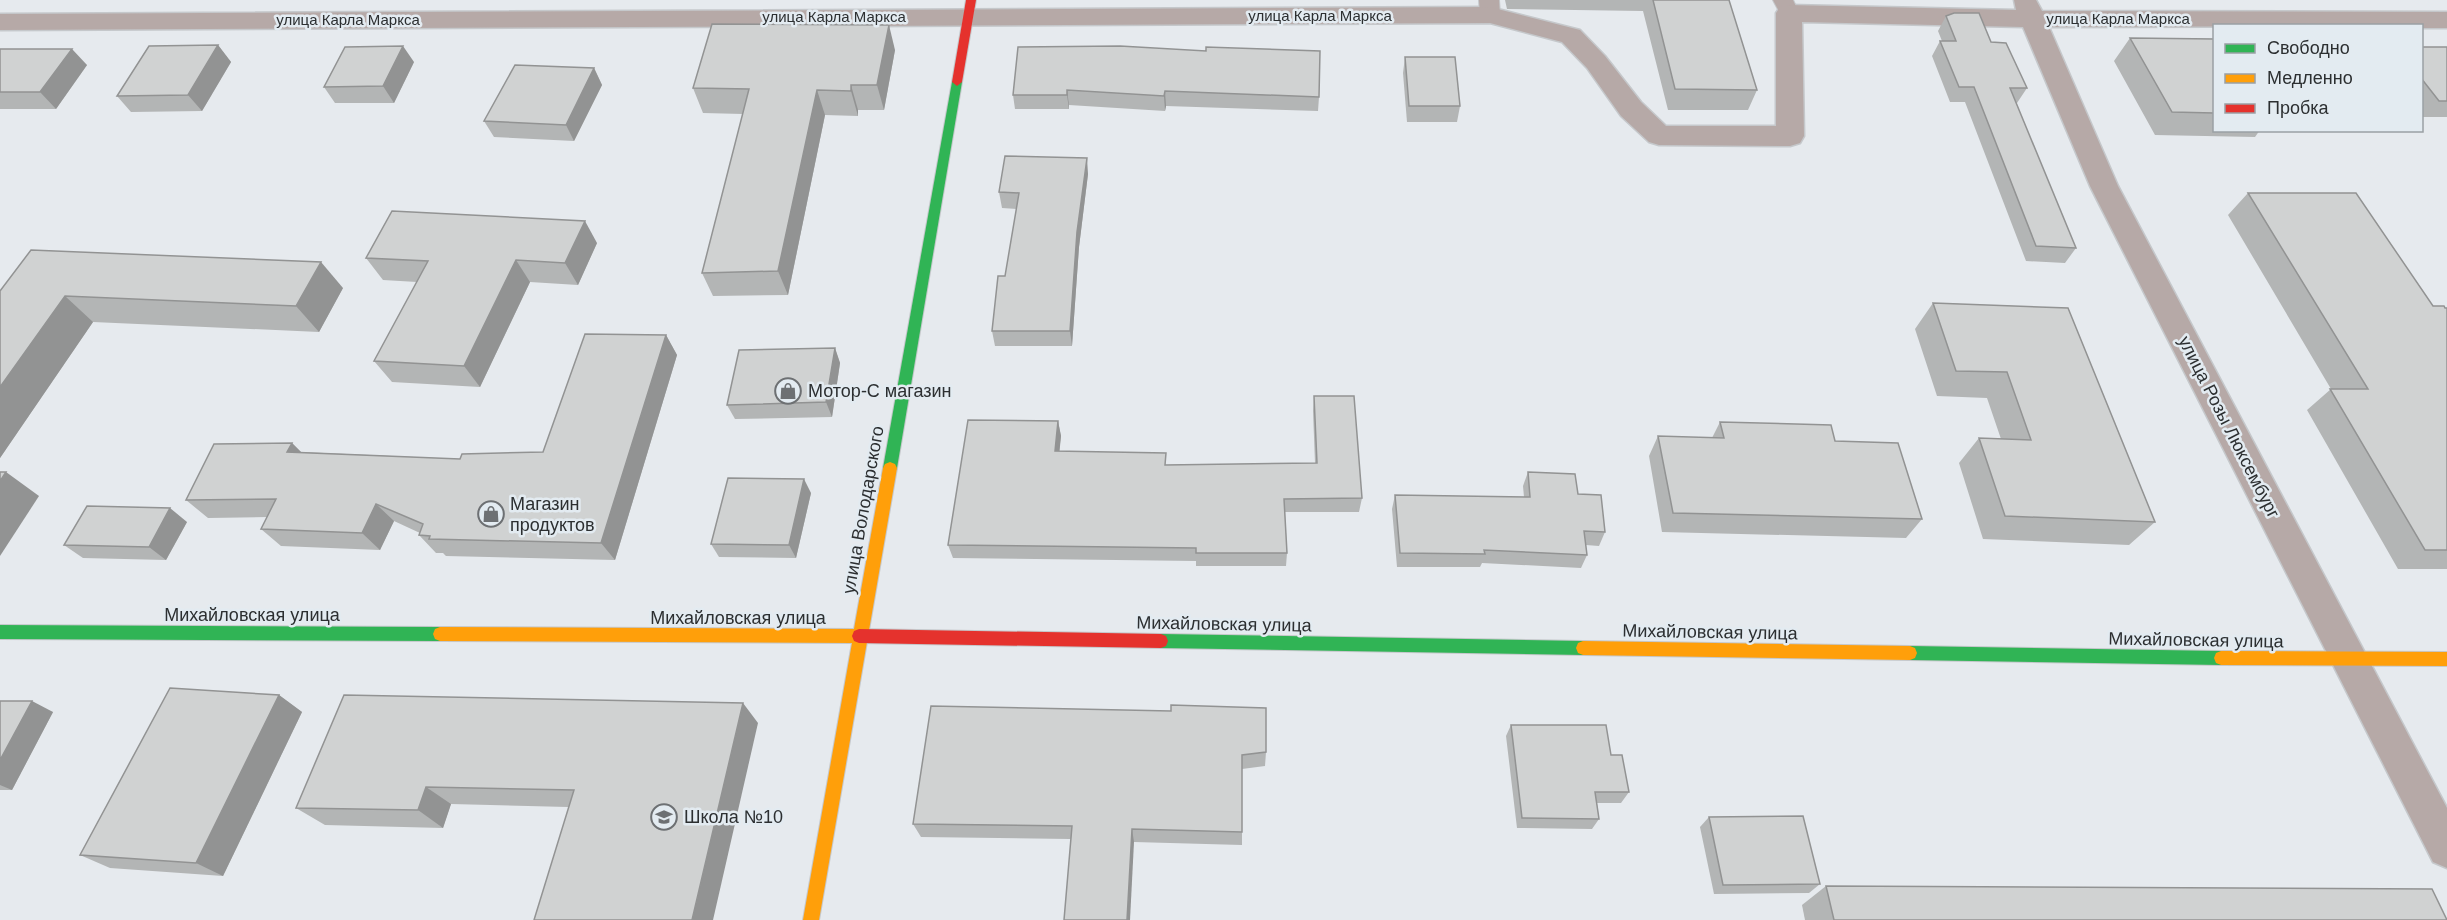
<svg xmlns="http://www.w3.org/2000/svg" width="2447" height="920" viewBox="0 0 2447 920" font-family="Arial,sans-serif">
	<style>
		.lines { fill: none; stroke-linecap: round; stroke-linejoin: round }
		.lane-casing { stroke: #c5c8cb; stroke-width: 2 }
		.street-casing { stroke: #c5c8cb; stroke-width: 3 }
		.fast-casing { stroke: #c5c8cb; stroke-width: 2 }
		.slow-casing { stroke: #c5c8cb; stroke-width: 2 }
		.jam-casing { stroke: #c5c8cb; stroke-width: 2 }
		.lane { fill: #b6a9a7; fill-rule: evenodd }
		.street { fill: #b6a9a7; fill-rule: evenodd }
		.fast { fill: #30b455; fill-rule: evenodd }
		.slow { fill: #ff9f0a; fill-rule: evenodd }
		.jam { fill: #e5322d; fill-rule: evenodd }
		.wall { fill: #b3b5b5 }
		.shaded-wall { fill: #929393 }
		.building { fill: #d0d2d2; stroke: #929393; stroke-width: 1.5 }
		.labels { text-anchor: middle; stroke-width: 5; stroke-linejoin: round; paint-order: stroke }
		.far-street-label { font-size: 15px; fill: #2c2f31; stroke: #e3ebf1 }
		.poi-label { font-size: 18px; fill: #2c2f31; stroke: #e3ebf1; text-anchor: start }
		.street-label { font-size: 18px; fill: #2c2f31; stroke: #e3ebf1 }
	</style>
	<rect width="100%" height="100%" fill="#e6eaee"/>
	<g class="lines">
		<g class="lane-casing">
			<g id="lane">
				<polygon points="1479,0 1499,0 1500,15 1497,19 1490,21 1483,19 1480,15"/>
				<polygon points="1773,0 1793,0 1799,13 1796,17 1789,19 1782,17"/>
			</g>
		</g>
		<g class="street-casing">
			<polygon id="street" points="2014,0 2036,0 2042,11 2447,12 2447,28 2422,28 2422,26 2049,27 2118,186 2447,808 2447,868 2433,862 2090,186 2023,27 1802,22 1804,136 1800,143 1790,146 1659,145 1649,142 1621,116 1587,68 1562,42 1490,23 0,30 0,14 1490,7 1580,30 1605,56 1641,102 1666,126 1776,126 1776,13 1780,7 1789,5 2016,10"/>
		</g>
		<g class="fast-casing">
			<g id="fast">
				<polygon points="957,78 962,82 897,468 895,472 885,472 883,468 952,82"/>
				<polygon points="0,625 440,627 445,629 447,634 445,639 440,641 0,639"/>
				<polygon points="1161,634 1583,641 1588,643 1590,648 1588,653 1583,655 1161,648 1156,646 1154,641 1156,636"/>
				<polygon points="1910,646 2221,651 2226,653 2228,658 2226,663 2221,665 1910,660 1905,658 1903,653 1905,648"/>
			</g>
		</g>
		<g class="slow-casing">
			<g id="slow">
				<polygon points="890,462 895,464 897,468 819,920 803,920 852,643 440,641 435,639 433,634 435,629 440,627 854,629 883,468 885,464"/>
				<polygon points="1583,641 1910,646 1915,648 1917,653 1915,658 1910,660 1583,655 1578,653 1576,648 1578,643"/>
				<polygon points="2221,651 2447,652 2447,666 2221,665 2216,663 2214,658 2216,653"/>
			</g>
		</g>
		<g class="jam-casing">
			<g id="jam">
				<polygon points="966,0 976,0 962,82 957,86 952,82"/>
				<polygon points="859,629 1161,634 1166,636 1168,641 1166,646 1161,648 859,643 854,641 852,636 854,631"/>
			</g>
		</g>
		<use href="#lane" class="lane"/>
		<use href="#street" class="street"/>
		<use href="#fast" class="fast"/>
		<use href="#slow" class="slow"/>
		<use href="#jam" class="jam"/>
	</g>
	<g class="wall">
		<polygon points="1505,0 1729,0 1757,90 1748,110 1668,110 1643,11 1507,9"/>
		<polygon points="1946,16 1991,42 2027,88 2017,103 2016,103 2076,248 2065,263 2026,261 1965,102 1950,102 1932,56 1940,41 1942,41 1938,31"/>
		<polygon points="2130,38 2214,39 2214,130 2260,130 2255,137 2155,135 2114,61"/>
		<polygon points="218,45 231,62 202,111 131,112 117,96"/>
		<polygon points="1018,47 1319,97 1318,111 1166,106 1165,111 1069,105 1069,109 1015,109 1013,95"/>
		<polygon points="2421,47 2447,47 2447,117 2423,117 2421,115"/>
		<polygon points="0,49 87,65 56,109 0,109"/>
		<polygon points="895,50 884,110 858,110 858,116 825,115 788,295 713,296 702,273 743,114 703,113 693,88"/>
		<polygon points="1405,57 1460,106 1457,122 1407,122 1403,73"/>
		<polygon points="414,62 394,103 335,103 324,87"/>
		<polygon points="594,68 602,85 574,141 494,137 484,121"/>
		<polygon points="1088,174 1079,247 1072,346 995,346 992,331 1005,276 1017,209 1002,208 999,192"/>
		<polygon points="2248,193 2433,306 2447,308 2447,569 2398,569 2307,410 2331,389 2228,215"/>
		<polygon points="597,243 578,285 530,282 480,387 392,382 374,361 417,282 383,280 366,258"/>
		<polygon points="343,288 319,332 93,322 0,458 0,291"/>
		<polygon points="1933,303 2068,308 2155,522 2129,545 1983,539 1959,463 1979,438 2001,439 1987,398 1937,396 1915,329"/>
		<polygon points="666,335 677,355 615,560 446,556 443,553 436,553 419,535 420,533 394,521 380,550 281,546 261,529 267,517 208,518 186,500 292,443 301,452 460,459 543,452"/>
		<polygon points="835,348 840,363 832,417 735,419 727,405"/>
		<polygon points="1314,396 1362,498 1359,512 1285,512 1287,553 1286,566 1196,566 1196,561 953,558 948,545 1058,421 1061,436 1059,452 1167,465 1315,463 1313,411"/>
		<polygon points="1720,422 1835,441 1922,519 1906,538 1662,532 1649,456 1658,436 1712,438"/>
		<polygon points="1528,472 1578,494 1605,532 1599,546 1586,545 1587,555 1581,568 1482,563 1480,567 1397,567 1392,509 1395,495 1524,497 1523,486"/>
		<polygon points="811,493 796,558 719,557 711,544"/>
		<polygon points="187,522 166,560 83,558 64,545"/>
		<polygon points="279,695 302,712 223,876 110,868 80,855"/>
		<polygon points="0,701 53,712 12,790 0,790"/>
		<polygon points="931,706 1266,752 1265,766 1242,769 1242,845 1134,842 1070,839 921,837 913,824"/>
		<polygon points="758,723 568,807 451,804 443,828 325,825 296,808"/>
		<polygon points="1511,725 1611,755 1629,792 1621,803 1597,803 1599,819 1592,829 1517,828 1506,736"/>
		<polygon points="1709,817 1820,884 1809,893 1714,894 1700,827"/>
		<polygon points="1826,886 2447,920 1805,920 1802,905"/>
	</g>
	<g class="shaded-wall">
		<polygon points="889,25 895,50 884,110 877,85"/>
		<polygon points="218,45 231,62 202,111 188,95"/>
		<polygon points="403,46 414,62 394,103 383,86"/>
		<polygon points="72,49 87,65 56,109 40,92"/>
		<polygon points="594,68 602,85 574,141 566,125"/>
		<polygon points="851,85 858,110 858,116 851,91"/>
		<polygon points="817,90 825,115 788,295 778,271"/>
		<polygon points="1067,90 1069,105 1069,109 1067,95"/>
		<polygon points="1165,91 1166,106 1165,111 1164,96"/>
		<polygon points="1087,158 1088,174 1079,247 1072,346 1070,331 1077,232"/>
		<polygon points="585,221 597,243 578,285 565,263"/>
		<polygon points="516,260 530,282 480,387 464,366"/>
		<polygon points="321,262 343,288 319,332 296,306"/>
		<polygon points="65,296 93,322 0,458 0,387"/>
		<polygon points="666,335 677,355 615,560 601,543"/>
		<polygon points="835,348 840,363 832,417 826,402"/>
		<polygon points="1058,421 1061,436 1058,466 1055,451"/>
		<polygon points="292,443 310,461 287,452"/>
		<polygon points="6,472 39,496 0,556 0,481"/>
		<polygon points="804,479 811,493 796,558 789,545"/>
		<polygon points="376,504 394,521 380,550 362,533"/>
		<polygon points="170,508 187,522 166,560 149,547"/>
		<polygon points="279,695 302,712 223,876 196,863"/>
		<polygon points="32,701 53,712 12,790 0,785 0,760"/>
		<polygon points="743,703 758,723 713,920 692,920"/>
		<polygon points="426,787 451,804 443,828 418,810"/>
		<polygon points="1132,829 1134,842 1130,920 1127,920"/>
	</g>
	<g class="building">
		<polygon points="1653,0 1729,0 1757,90 1675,89"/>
		<polygon points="1954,13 1979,13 1991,42 2006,43 2027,88 2010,88 2076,248 2036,246 1974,87 1959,87 1940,41 1956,41 1946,16"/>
		<polygon points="712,24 889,25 877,85 851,85 851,91 817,90 778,271 702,273 749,89 693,88"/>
		<polygon points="2130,38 2214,39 2214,113 2172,112"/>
		<polygon points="218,45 188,95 117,96 149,46"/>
		<polygon points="403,46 383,86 324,87 345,47"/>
		<polygon points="1120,46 1206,51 1206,47 1320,51 1319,97 1165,91 1164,96 1067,90 1067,95 1013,95 1018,47"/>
		<polygon points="2421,47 2447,47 2447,101 2439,101 2421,78"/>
		<polygon points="0,49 72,49 40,92 0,92"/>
		<polygon points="1405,57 1455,57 1460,106 1409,106"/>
		<polygon points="515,65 594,68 566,125 484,121"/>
		<polygon points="1005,156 1087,158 1077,232 1070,331 992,331 998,276 1005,276 1019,193 999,192"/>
		<polygon points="2248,193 2356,193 2433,306 2444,306 2445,308 2447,308 2447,550 2425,550 2330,389 2368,389"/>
		<polygon points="392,211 585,221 565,263 516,260 464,366 374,361 428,261 366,258"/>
		<polygon points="31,250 321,262 296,306 65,296 0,387 0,291"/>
		<polygon points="1933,303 2068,308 2155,522 2005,516 1979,438 2031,440 2007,372 1956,371"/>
		<polygon points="585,334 666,335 601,543 429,539 430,536 419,535 423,524 376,504 362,533 261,529 276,499 186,500 214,444 292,443 287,452 460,459 462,454 543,452"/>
		<polygon points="835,348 826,402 727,405 739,350"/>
		<polygon points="1314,396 1354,396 1362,498 1284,499 1287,553 1196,553 1196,548 948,545 968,420 1058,421 1055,451 1166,453 1165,465 1317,463"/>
		<polygon points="1720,422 1831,425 1835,441 1898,443 1922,519 1673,513 1658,436 1724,438"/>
		<polygon points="0,472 6,472 0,481"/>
		<polygon points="1528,472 1575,474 1578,494 1601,495 1605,532 1584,531 1587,555 1484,550 1485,554 1400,553 1395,495 1530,497"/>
		<polygon points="728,478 804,479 789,545 711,544"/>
		<polygon points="87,506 170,508 149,547 64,545"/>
		<polygon points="170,688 279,695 196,863 80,855"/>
		<polygon points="344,695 743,703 692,920 534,920 574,790 426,787 418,810 296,808"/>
		<polygon points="0,701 32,701 0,760"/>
		<polygon points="1171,705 1266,708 1266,752 1242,755 1242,832 1132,829 1127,920 1064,920 1072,826 913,824 931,706 1171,711"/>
		<polygon points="1511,725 1606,725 1611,755 1622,755 1629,792 1595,792 1599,819 1522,818"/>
		<polygon points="1803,816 1820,884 1723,885 1709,817"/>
		<polygon points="1826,886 2432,889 2447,920 1834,920"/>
	</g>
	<defs>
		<g id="shop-ring" transform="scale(1.35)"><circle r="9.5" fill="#e3ebf1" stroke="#6d7073" stroke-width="1.5"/><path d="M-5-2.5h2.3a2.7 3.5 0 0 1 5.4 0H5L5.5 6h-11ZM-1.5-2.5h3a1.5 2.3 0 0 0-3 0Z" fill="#6d7073"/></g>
		<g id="school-ring" transform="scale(1.35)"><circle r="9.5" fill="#e3ebf1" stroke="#6d7073" stroke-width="1.5"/><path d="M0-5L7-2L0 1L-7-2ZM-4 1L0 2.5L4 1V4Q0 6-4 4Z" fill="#6d7073"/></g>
	</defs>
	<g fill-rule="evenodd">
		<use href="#shop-ring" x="788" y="391"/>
		<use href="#shop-ring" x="491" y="514"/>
		<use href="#school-ring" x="664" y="817"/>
	</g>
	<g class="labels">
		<g class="far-street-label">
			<text x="1320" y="21">улица Карла Маркса</text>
			<text x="834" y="22">улица Карла Маркса</text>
			<text x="2118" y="24">улица Карла Маркса</text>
			<text x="348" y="25">улица Карла Маркса</text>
		</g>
		<g class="poi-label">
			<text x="808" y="397">Мотор-С магазин</text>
			<text x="510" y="510">Магазин<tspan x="510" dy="21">продуктов</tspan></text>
			<text x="684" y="823">Школа №10</text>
		</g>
		<g class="street-label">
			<text transform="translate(2229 427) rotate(63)" y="6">улица Розы Люксембург</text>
			<text transform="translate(863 510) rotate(-80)" y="6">улица Володарского</text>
			<text x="252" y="621">Михайловская улица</text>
			<text x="738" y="624">Михайловская улица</text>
			<text transform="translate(1224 624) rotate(1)" y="6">Михайловская улица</text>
			<text transform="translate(1710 632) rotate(1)" y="6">Михайловская улица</text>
			<text transform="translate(2196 640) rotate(1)" y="6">Михайловская улица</text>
		</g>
	</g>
	<rect x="2213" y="24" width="210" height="108" fill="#e3ebf1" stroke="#9aa0a4" stroke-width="1.5"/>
	<rect x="2225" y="44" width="30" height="9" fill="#30b455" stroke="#9aa0a4" stroke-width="1.5"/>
	<text x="2267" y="54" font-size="18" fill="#2c2f31">Свободно</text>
	<rect x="2225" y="74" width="30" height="9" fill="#ff9f0a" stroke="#9aa0a4" stroke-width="1.5"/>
	<text x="2267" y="84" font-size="18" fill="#2c2f31">Медленно</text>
	<rect x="2225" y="104" width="30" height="9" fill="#e5322d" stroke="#9aa0a4" stroke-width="1.5"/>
	<text x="2267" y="114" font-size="18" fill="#2c2f31">Пробка</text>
</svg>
